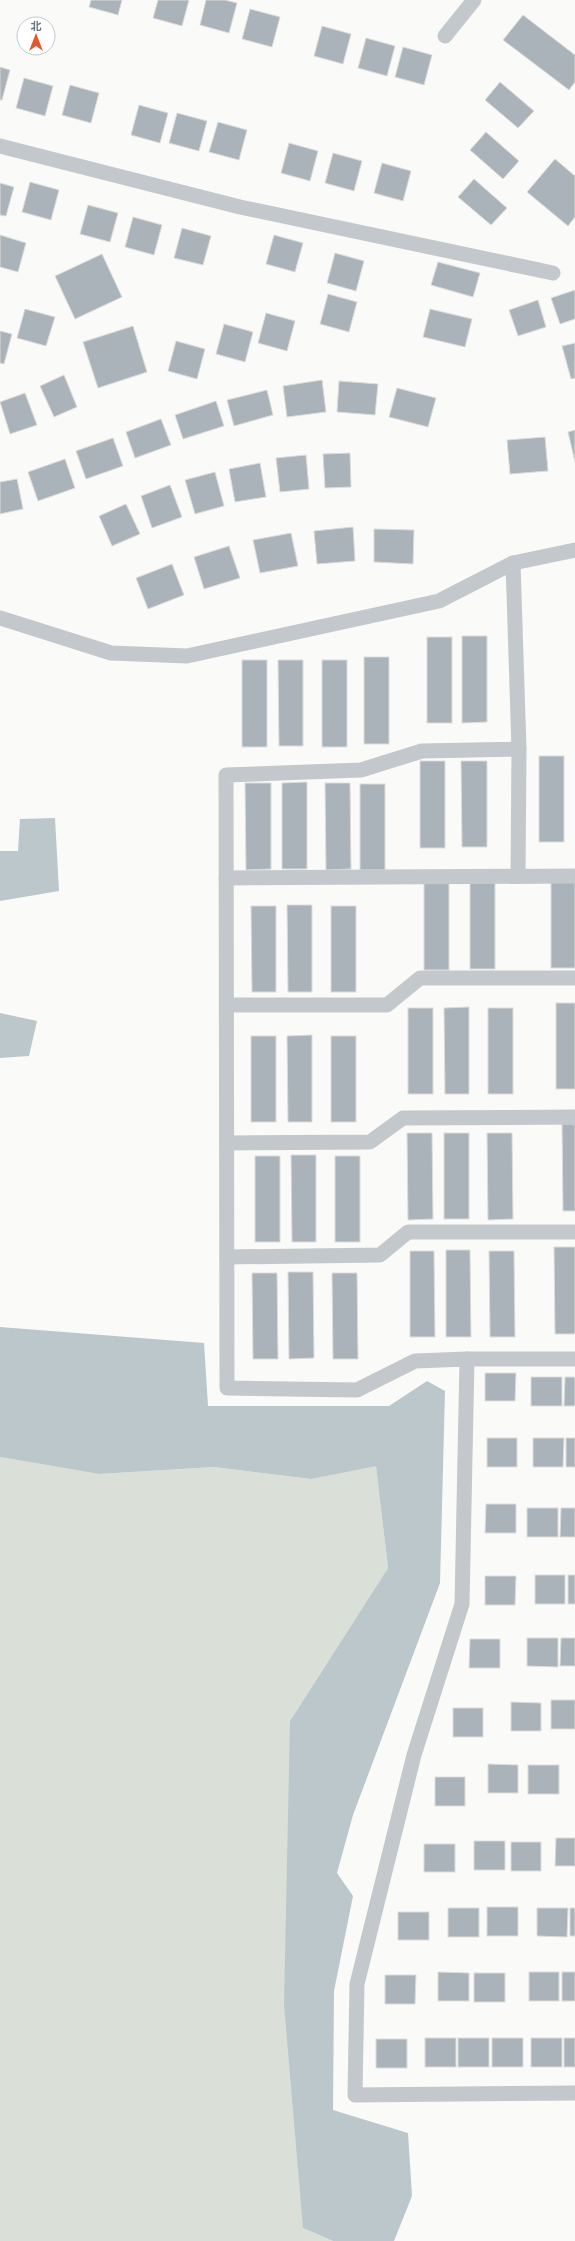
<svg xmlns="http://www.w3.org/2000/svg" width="575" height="2241" viewBox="0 0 575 2241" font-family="Poppins,'Noto Sans SC',sans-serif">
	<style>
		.green { fill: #dadfd7 }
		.water { fill: #bbc7cb }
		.building { fill: #aab3b9; stroke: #dcdcda }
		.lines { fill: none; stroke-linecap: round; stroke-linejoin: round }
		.street { stroke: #c3c8cc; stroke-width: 15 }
	</style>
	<rect width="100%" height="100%" fill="#fafaf8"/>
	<polygon class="green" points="0,1457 99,1474 214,1467 311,1479 376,1465 388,1568 290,1721 303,2228 333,2241 0,2241"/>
	<g class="water">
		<polygon points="55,818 59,891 0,901 0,851 18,851 20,819"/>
		<polygon points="0,1013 37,1021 29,1056 0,1058"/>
		<polygon points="0,1327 204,1343 208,1406 389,1406 427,1381 445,1391 440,1583 353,1815 337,1873 353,1896 334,1991 333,2110 408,2133 412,2196 394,2241 333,2241 303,2228 284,2004 290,1721 388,1568 376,1466 311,1479 214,1467 99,1474 0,1457"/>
	</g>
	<g class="building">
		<polygon points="91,0 122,0 118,15 89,7"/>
		<polygon points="158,0 189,0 182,26 153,18"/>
		<polygon points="206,0 225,0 237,3 229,33 200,25"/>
		<polygon points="250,9 280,17 272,47 242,39"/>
		<polygon points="523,15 575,55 575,82 569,90 503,40"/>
		<polygon points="322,26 351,34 343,64 314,56"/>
		<polygon points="366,38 395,46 387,76 358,68"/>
		<polygon points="403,47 432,55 424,85 395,77"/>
		<polygon points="0,67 10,70 2,100 0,100"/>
		<polygon points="24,78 53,86 45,116 16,108"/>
		<polygon points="500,82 534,111 518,128 485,100"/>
		<polygon points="70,85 99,93 91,123 62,115"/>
		<polygon points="139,105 168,113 160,143 131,135"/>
		<polygon points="177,113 207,121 199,151 169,143"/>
		<polygon points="218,122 247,130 239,160 209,152"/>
		<polygon points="486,132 519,161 503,179 470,150"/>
		<polygon points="289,143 318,151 310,181 281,173"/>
		<polygon points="333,153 362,161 354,191 325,183"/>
		<polygon points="555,159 575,176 575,217 568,226 527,192"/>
		<polygon points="382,163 411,171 403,201 374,193"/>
		<polygon points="474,179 507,208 491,225 458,197"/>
		<polygon points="30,182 59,190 51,220 22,212"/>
		<polygon points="0,183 14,187 6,216 0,215"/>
		<polygon points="88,205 118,213 110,242 80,234"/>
		<polygon points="133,217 162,225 154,255 125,247"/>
		<polygon points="182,228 211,236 203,265 174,258"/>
		<polygon points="0,235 26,243 18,272 0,267"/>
		<polygon points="274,235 303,243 295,272 266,264"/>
		<polygon points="335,253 364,261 356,291 327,283"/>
		<polygon points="102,254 122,297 75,319 55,276"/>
		<polygon points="438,262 480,273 473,297 431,285"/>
		<polygon points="575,290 575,319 560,324 551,298"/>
		<polygon points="328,294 357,302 349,332 320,324"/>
		<polygon points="538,300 546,327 518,336 509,310"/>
		<polygon points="25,309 55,317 46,346 17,338"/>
		<polygon points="430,309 472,319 465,347 423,337"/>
		<polygon points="266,313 295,321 287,351 258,343"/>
		<polygon points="224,324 253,332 245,362 216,354"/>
		<polygon points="133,326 147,372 98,388 83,342"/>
		<polygon points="0,331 12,334 4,364 0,363"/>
		<polygon points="176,341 205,349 197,379 168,371"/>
		<polygon points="575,343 575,378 571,379 562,346"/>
		<polygon points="64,375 77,407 54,417 40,386"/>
		<polygon points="322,380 326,412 287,417 283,386"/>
		<polygon points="339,381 378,384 375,415 337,412"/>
		<polygon points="397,388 436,398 428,427 389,417"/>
		<polygon points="267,390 273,415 234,426 227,400"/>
		<polygon points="25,393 37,425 10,434 0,402"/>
		<polygon points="216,401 224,426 183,439 175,415"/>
		<polygon points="161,419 171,445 135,458 126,432"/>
		<polygon points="575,430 575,462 568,432"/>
		<polygon points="545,437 548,471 510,474 507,440"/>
		<polygon points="113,438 123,466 86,479 76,451"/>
		<polygon points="350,453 351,487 325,488 323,454"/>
		<polygon points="306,455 309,489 280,492 276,458"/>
		<polygon points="65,459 75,488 38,501 28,472"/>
		<polygon points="260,463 266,497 235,502 229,469"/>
		<polygon points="215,472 224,506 195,514 185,480"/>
		<polygon points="17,479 23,509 0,514 0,482"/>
		<polygon points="170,485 182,517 152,528 141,496"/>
		<polygon points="126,504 140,534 112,546 99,516"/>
		<polygon points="353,527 355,561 317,564 314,531"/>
		<polygon points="374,529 414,530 413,564 374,562"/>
		<polygon points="291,533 298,566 260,573 253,540"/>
		<polygon points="229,546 240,578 204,589 194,557"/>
		<polygon points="172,564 184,595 148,609 136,578"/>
		<polygon points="462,636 487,636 487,722 462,723"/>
		<rect x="427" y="637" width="25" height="86"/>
		<rect x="364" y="657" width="25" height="87"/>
		<rect x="242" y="660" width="25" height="87"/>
		<polygon points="278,660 303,660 303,746 279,746"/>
		<rect x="322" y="660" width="25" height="87"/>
		<rect x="539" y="756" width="25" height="86"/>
		<rect x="420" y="761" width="25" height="87"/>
		<polygon points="461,761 487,761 487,847 462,847"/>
		<polygon points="307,782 307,869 282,869 282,783"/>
		<polygon points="245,783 271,783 271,869 246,870"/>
		<polygon points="325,783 350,783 351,869 326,870"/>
		<rect x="360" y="784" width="25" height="86"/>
		<rect x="551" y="881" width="24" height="87"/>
		<rect x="424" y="883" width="25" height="87"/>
		<rect x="470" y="883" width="25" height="86"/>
		<polygon points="287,905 312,905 312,992 288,992"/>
		<polygon points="251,906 276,906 276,992 252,992"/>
		<rect x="331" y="906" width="25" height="86"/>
		<rect x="556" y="1003" width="19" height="86"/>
		<polygon points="469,1007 469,1094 445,1094 444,1008"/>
		<rect x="408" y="1008" width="25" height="86"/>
		<rect x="488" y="1008" width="25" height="86"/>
		<polygon points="312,1035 312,1122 288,1122 287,1036"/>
		<rect x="251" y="1036" width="25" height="86"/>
		<rect x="331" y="1036" width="25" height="86"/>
		<polygon points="562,1124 575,1124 575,1211 563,1211"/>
		<polygon points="407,1133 432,1133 433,1219 408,1220"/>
		<rect x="444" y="1133" width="25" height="86"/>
		<polygon points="487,1133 512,1133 513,1219 488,1220"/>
		<polygon points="291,1155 316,1155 316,1242 292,1242"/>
		<rect x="255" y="1156" width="25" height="86"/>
		<rect x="335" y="1156" width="25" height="86"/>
		<polygon points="554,1247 575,1247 575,1334 555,1334"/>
		<polygon points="446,1250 470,1250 471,1337 446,1337"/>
		<polygon points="410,1251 434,1251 435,1337 410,1337"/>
		<polygon points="489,1251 514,1251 515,1337 490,1337"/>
		<polygon points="288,1272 313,1272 314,1358 289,1359"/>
		<polygon points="252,1273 277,1273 278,1359 253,1359"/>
		<polygon points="332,1273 357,1273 358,1359 333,1359"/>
		<polygon points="485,1373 516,1373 515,1401 485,1401"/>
		<rect x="531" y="1377" width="31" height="29"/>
		<polygon points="565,1377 575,1377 575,1406 564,1406"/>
		<rect x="487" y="1438" width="30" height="29"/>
		<polygon points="533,1438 564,1438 563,1467 533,1467"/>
		<rect x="566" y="1438" width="9" height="29"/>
		<polygon points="486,1504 516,1504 516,1533 485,1533"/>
		<rect x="527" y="1508" width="31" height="29"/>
		<polygon points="561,1508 575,1508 575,1537 560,1537"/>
		<rect x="535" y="1575" width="30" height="29"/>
		<rect x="568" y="1575" width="7" height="29"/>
		<polygon points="485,1576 516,1576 515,1605 485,1605"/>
		<polygon points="527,1638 558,1638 558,1667 527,1666"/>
		<polygon points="561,1638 575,1638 575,1666 560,1666"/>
		<polygon points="470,1639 500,1639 500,1668 469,1668"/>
		<rect x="551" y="1700" width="24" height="29"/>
		<polygon points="511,1702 541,1703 541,1731 511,1731"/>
		<rect x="453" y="1708" width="30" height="29"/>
		<polygon points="488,1764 518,1765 518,1793 488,1793"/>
		<rect x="528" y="1765" width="31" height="29"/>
		<rect x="435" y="1777" width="30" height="29"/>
		<polygon points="556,1838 575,1838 575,1866 555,1866"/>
		<rect x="474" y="1841" width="31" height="29"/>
		<rect x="511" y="1842" width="30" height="29"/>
		<rect x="424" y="1844" width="31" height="28"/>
		<rect x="487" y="1907" width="31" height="29"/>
		<rect x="448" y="1908" width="31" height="29"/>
		<polygon points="537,1908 568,1908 567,1937 537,1936"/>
		<rect x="570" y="1908" width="5" height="28"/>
		<rect x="398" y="1912" width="31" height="28"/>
		<polygon points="438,1972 469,1973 469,2001 438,2001"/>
		<rect x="529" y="1972" width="30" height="29"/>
		<rect x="562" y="1972" width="13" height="29"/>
		<rect x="474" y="1973" width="31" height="29"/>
		<polygon points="385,1975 416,1975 415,2004 385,2004"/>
		<rect x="425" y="2038" width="31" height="29"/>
		<rect x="458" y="2038" width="31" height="29"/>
		<rect x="492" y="2038" width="31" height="29"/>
		<rect x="531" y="2038" width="31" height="29"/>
		<rect x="564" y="2038" width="11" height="29"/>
		<rect x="376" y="2039" width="31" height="29"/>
	</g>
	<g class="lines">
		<g class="street">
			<polyline points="445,36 474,0"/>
			<polyline points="0,146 240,207 553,273"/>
			<polyline points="575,550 513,563 519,749 422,751 361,770 226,775 227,1388 357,1390 415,1361 467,1359 462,1604 414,1755 357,1984 355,2095 575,2093"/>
			<polyline points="0,618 111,653 187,656 439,601 513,563"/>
			<polyline points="518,876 519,749"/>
			<polyline points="226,878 575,876"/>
			<polyline points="227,1005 387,1005 420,978 575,978"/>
			<polyline points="227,1143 370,1142 403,1118 575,1117"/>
			<polyline points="227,1257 380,1255 408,1232 575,1232"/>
			<polyline points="467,1359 575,1359"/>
		</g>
	</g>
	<g transform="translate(36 36)"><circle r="19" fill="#ffffff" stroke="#c1c8cd"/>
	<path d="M0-3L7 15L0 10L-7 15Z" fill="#e4572e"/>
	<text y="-6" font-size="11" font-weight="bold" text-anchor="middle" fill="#657683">北</text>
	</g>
</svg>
